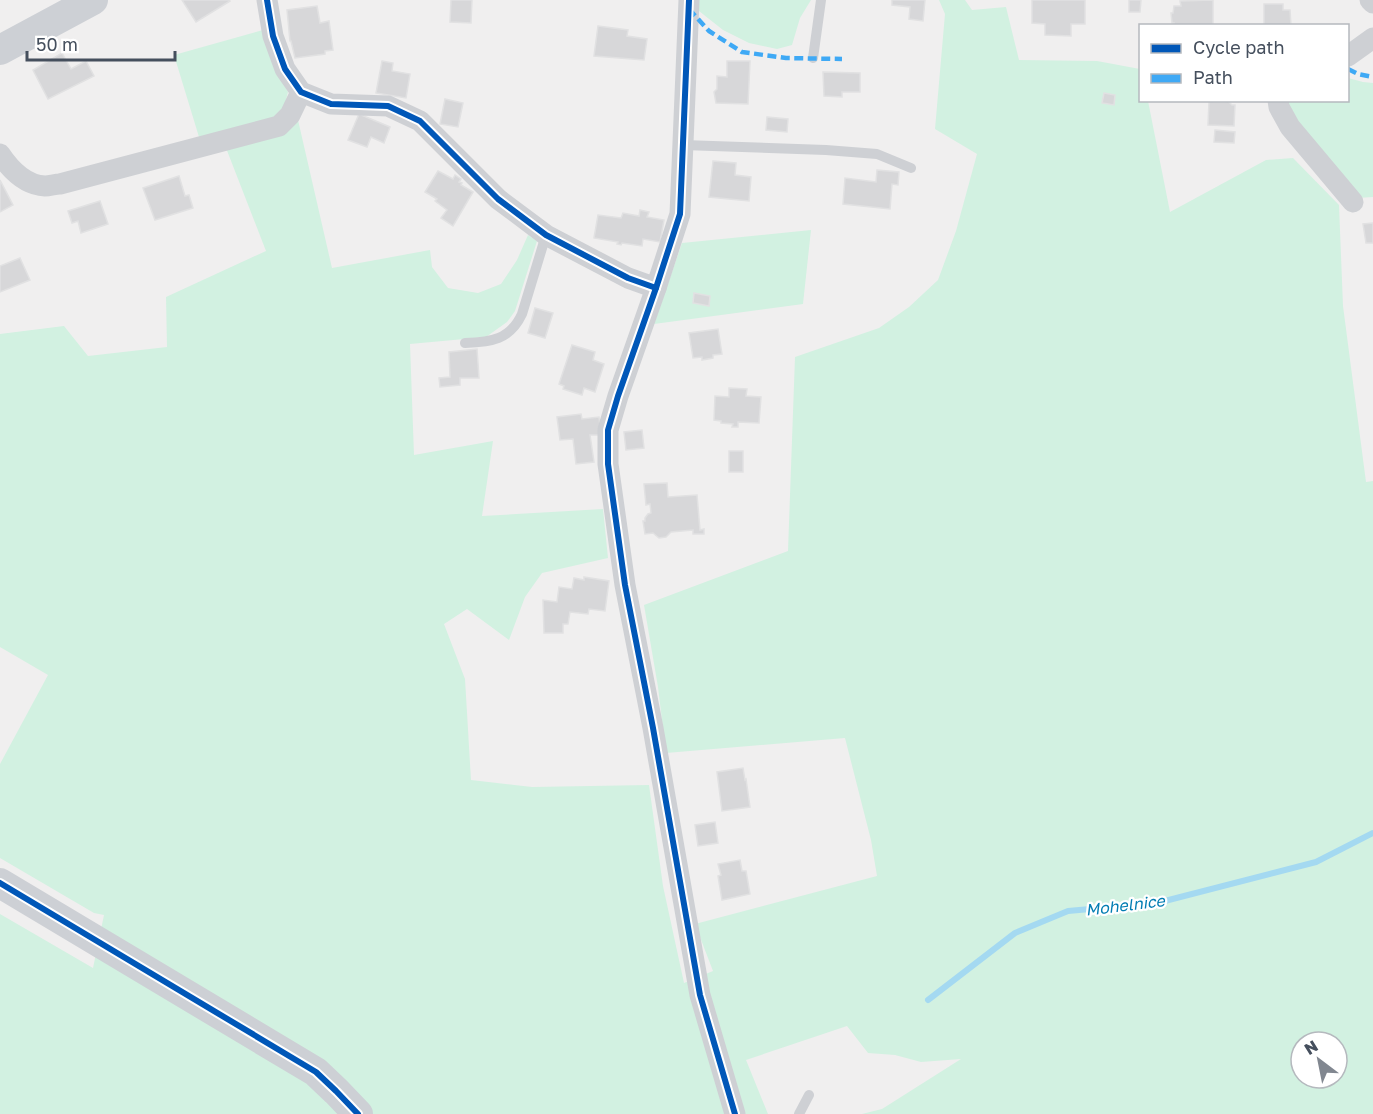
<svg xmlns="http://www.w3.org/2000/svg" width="1373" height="1114" viewBox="0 0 1373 1114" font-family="'Golos Text',sans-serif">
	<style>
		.green { fill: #d2f1e1; fill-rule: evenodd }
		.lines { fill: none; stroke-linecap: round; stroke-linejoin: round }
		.stream { stroke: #a4d9f1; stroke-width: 6 }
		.building { fill: #d7d7d9; stroke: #e1e1e2; stroke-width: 1.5 }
		.lane { stroke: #ced0d4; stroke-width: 10 }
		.street { stroke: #ced0d4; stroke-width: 21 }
		.secondary { stroke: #cdd0d5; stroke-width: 30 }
		.quiet { stroke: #3fa9f5; stroke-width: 4.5; stroke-dasharray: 9 4.5; stroke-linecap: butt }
		.cycleway-casing { stroke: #fff; stroke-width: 10 }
		.cycleway { stroke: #0057b8; stroke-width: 6 }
		.labels { text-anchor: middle; stroke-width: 4.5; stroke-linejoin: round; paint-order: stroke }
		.water-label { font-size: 16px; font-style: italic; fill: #027db3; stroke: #fff }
	</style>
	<rect width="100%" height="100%" fill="#f0efef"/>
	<g class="green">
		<polygon points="698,0 811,0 800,18 792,45 777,49 749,43 723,30 699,11"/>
		<path d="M939,0H965L972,10L1006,7L1019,60L1097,61L1140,69V100L1148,101L1170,212L1266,160L1293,158L1339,205L1343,306L1366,482L1373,481V1114H862L882,1109L961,1059L921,1062L895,1055L868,1053L847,1026L746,1060L768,1114H0V914L93,968L104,915L94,913L0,858V764L48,675L0,647V334L64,326L88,356L167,347L166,297L266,251L226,148L298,120L332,268L430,250L432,267L448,288L478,293L501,284L517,260L528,235L537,241L515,311L507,322L486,337L410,344L414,455L493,441L482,516L603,509L608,558L542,573L525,597L509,640L467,609L444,624L465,679L471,780L532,787L649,785L663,886L684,983L713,971L695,924L877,876L871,840L845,738L666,753L658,687L644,605L788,551L795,357L879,328L909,307L938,280L956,231L977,154L935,129L945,14ZM1301,1042H1337V1078H1301Z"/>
		<polygon points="263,30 278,73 288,92 283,112 274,120 199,137 174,55"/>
		<polygon points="1348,78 1363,82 1373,83 1373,197 1357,198 1298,121 1285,101 1348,100"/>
		<polygon points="811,230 803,304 654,324 682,243"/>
	</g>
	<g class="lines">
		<polyline class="stream" points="928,1000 1015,933 1068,911 1157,903 1316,862 1373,833"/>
	</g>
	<g class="building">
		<polygon points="182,0 229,0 230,1 196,22"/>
		<polygon points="451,0 472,0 471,23 450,22"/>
		<polygon points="892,0 925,0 923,21 909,19 910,7 892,5"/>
		<polygon points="1032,0 1085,0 1085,24 1071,24 1071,36 1045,35 1045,24 1032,23"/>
		<polygon points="1129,0 1141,0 1140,12 1129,12"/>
		<polygon points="1213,0 1213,26 1174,26 1174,23 1172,23 1171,13 1173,13 1174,6 1181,6 1180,1"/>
		<polygon points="1264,4 1283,4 1283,10 1290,10 1291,26 1264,26"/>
		<polygon points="317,6 320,23 329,21 333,50 325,51 325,54 295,58 291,41 290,41 287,10"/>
		<polygon points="598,26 628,30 627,36 647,39 644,60 594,56"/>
		<polygon points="62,53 71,69 86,61 94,76 48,99 33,70"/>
		<polygon points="382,61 393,63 392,71 410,74 406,98 376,93"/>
		<polygon points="727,61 750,61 748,104 716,103 714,92 717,89 717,76 727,77"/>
		<polygon points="823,72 860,73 860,92 842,92 842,97 824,96"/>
		<polygon points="1104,93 1115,95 1114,105 1102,103"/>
		<polygon points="445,99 463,103 458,127 440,124"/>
		<polygon points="1209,101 1224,102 1228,101 1232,105 1235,105 1234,126 1208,125"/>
		<polygon points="359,114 390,127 384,143 371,137 367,147 348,140"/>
		<polygon points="767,117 788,119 787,132 766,130"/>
		<polygon points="1215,130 1235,132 1234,143 1214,142"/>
		<polygon points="713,161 736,163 735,175 751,177 749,201 709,197"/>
		<polygon points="877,170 899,172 898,185 892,184 890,209 843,204 845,178 876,182"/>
		<polygon points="438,171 453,179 455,175 461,179 459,182 462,183 461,185 473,192 453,226 441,218 447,210 435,201 437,199 425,192"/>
		<polygon points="179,176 185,196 189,195 193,208 155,220 143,188"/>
		<polygon points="0,180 13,205 0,212"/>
		<polygon points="100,201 108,224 81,233 78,221 72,223 68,211"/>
		<polygon points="640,210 649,212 647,217 664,220 660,242 643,239 642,246 622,243 621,245 617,244 618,242 594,238 598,215 621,218 623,213 639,216"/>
		<polygon points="1373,223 1373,243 1366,243 1363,224"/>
		<polygon points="20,258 30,280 0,292 0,266"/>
		<polygon points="694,293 710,296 709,306 693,303"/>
		<polygon points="535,308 553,313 545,338 528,333"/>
		<polygon points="718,329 722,354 713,355 713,358 702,360 702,357 693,358 689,333"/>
		<polygon points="572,345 595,352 593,360 604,364 595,392 584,388 582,395 563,389 564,386 559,384"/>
		<polygon points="477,349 479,378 460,378 460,385 440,387 439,378 450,377 449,352"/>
		<polygon points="729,388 747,389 746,396 761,397 759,423 738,422 738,427 732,427 733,424 721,423 721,421 714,420 715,396 729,397"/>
		<polygon points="581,414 582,419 599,417 601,435 590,435 594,462 576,464 573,439 560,440 557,417"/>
		<polygon points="642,430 644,448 626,450 624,432"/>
		<rect x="729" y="451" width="14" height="21"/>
		<polygon points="667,483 668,497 697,495 700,530 704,529 704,534 693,534 693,530 671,532 666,537 659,538 653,533 645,534 643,521 645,521 645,518 648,514 651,513 650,504 646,505 644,484"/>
		<polygon points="584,577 609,581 605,611 589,609 588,614 570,612 568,624 563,624 563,633 544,633 543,600 557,602 559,587 572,589 574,578 584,580"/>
		<polygon points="743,768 745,780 746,779 750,807 722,811 717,772"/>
		<polygon points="715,822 718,843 698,846 695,825"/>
		<polygon points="740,860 742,871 746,871 750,894 722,900 718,876 721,875 718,864"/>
	</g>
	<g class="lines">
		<g class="lane">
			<polyline points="813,58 821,0"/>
			<polyline points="683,145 826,150 877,154 911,168"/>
			<path d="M465,343C491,342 510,340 522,314L546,235"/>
			<polyline points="799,1114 809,1095"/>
		</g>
		<g class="street">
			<polyline points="267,0 273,36 285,69 301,92 331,104 388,106 420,121 498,199 546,235 628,278 656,288"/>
			<polyline points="689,0 680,214 656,288 618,396 608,430 608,464 625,585 653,728 700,995 735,1114"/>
			<polyline points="1370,0 1373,3"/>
			<polyline points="1348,56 1373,38"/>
			<polyline points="1278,100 1279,107 1290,127 1353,202"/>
			<path d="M0,154C10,169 25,185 45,186C50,186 55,184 60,184L279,126L290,115L301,92"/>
		</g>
		<g class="secondary">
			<polyline points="0,50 93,0"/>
			<polyline points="0,883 316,1072 336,1091 358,1114"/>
		</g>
		<g class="quiet">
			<polyline points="689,9 709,31 742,52 786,58 842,59"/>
			<polyline points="1348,69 1358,74 1373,77"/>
		</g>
		<g class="cycleway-casing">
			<g id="cycleway">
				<polyline points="267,0 273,36 285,69 301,92 331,104 388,106 420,121 498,199 546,235 628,278 656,288"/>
				<polyline points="689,0 680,214 656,288 618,396 608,430 608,464 625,585 653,728 700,995 735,1114"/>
				<polyline points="0,883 316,1072 336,1091 358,1114"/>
			</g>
		</g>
		<use href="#cycleway" class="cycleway"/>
	</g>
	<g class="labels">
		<g class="water-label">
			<text transform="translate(1125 905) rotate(-7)" y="6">Mohelnice</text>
		</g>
	</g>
	<rect x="1139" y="24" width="210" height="78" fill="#ffffff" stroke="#b5b9be" stroke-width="1.5"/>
	<rect x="1151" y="44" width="30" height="9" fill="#0057b8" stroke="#b5b9be" stroke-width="1.5"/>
	<text x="1193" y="54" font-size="18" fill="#454f5d">Cycle path</text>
	<rect x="1151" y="74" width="30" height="9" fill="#3fa9f5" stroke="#b5b9be" stroke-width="1.5"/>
	<text x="1193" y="84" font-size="18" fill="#454f5d">Path</text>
	<g transform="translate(1319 1060) rotate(328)"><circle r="28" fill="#ffffff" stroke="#b5b9be" stroke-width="1.5"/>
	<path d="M0-4.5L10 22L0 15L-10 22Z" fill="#818790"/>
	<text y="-9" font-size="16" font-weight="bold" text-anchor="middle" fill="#454f5d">N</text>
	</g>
	<path d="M27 51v9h148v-9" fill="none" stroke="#454f5d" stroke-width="3"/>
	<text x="36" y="51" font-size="18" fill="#454f5d" stroke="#ffffff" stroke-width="4.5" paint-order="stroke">50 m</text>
</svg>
